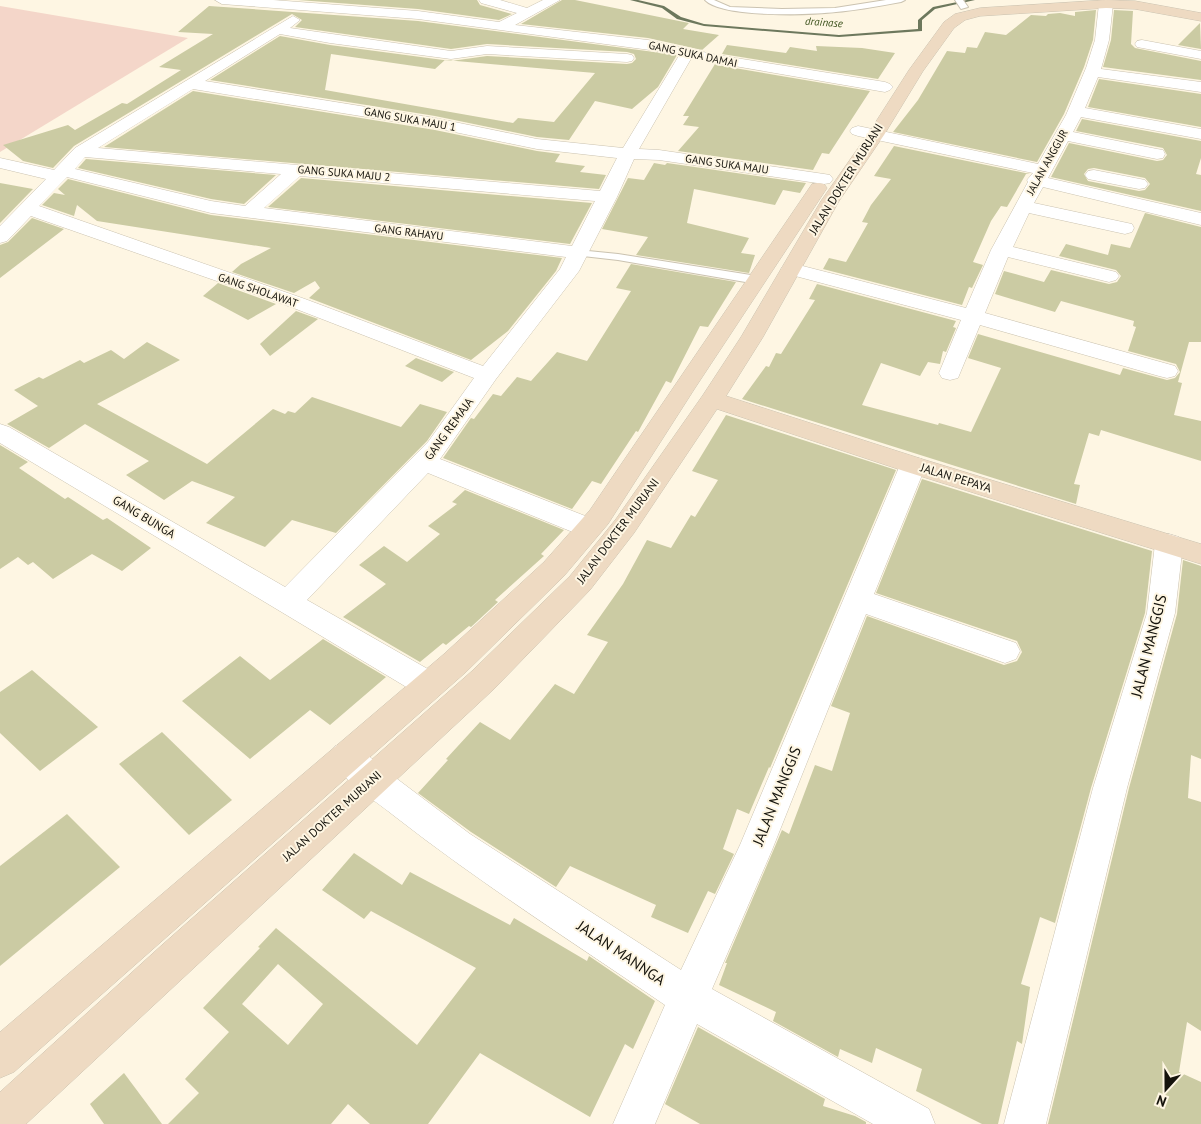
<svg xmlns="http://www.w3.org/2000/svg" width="1201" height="1124" viewBox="0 0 1201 1124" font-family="'PT Sans',sans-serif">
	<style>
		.green { fill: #f4d6c9 }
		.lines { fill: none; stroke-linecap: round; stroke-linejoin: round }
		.stream { fill: #6d785d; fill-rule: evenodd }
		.building { fill: #cbcba3; fill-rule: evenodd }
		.lane-casing { stroke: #cbc3b1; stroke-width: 2 }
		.street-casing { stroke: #cbc3b1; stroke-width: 1 }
		.secondary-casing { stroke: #cbc3b1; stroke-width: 1 }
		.lane { fill: #fff; fill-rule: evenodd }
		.street { fill: #fff; fill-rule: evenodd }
		.secondary { fill: #eedac2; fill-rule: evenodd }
		.labels { text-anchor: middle; stroke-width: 4; stroke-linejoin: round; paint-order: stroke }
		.far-water-label { font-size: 11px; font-style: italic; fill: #3c521c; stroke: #fef6e3 }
		.far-street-label { font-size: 11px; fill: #15130c; stroke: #fef6e3 }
		.street-label { font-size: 12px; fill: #15130c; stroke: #fef6e3 }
		.near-street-label { font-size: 15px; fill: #15130c; stroke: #fef6e3 }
	</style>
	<rect width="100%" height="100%" fill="#fef6e3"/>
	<polygon class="green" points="0,6 188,38 0,152"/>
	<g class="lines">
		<polygon class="stream" points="630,0 638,0 664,6 681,17 704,24 839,35 918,29 918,20 933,7 967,0 975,0 935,9 922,20 922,31 839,37 704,26 677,19 662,8"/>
	</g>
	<g class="building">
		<polygon points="298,0 477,0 480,5 512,14 499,20 418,9"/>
		<polygon points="562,0 575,0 689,23 683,29 719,35 702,50 648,38 521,24"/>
		<path d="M209,6L418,21L677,55L658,87L632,109L595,101L569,140L537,137L435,116L210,80L280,36L330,45L451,61L487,56L627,64L632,63L636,59L634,54L627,52L487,44L451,49L295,27L302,20L292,14L74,146L53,168L23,161L3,145L68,125L75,130L122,103L127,104L181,70L159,67L213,34L178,32ZM331,54L435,69L445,60L595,73L554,122L518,118L513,123L325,90Z"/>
		<polygon points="1096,10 1093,40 1084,67 1064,114 1037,162 893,132 918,100 947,51 965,53 967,47 977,48 985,32 1006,35 1031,15 1046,16 1048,14 1060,13 1075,16 1075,12"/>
		<polygon points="1114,10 1133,11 1131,44 1135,48 1201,61 1201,80 1103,67 1111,40"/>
		<polygon points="1200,23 1201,49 1178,45"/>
		<polygon points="727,45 786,53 790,47 817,51 816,46 862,48 895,53 878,79 722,54"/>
		<polygon points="715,64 717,65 870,91 829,154 822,153 813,170 678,151 699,127 683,125 689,116 683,116"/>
		<polygon points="1099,79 1201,94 1201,127 1088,107"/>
		<polygon points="193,91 435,130 537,151 560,154 555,162 585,166 580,172 606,175 599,189 104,147"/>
		<path d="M1082,119L1201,141V158L1196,174L1201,175V211L1051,177L1069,143L1157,161L1163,160L1167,155L1163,148L1076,131ZM1094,168L1145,178L1150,184L1145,190L1139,191L1088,181L1084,174L1088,169Z"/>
		<polygon points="894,146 1030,174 1026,174 1007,207 1001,206 991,221 973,262 983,265 972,288 969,287 962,305 823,269 829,258 846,262 868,223 862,222 871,205 891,179 874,176"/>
		<polygon points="86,159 276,175 244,204 211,199 78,168"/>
		<polygon points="654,163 665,165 667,163 806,183 800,193 783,190 775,205 694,189 687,223 749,238 741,253 755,255 749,273 636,255 648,237 602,229 628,178 644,180"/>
		<polygon points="301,178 592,203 570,244 268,207"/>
		<polygon points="68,179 211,215 562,258 556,271 508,331 471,360 309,298 320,288 315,281 294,293 232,272 241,264 271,248 97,221 77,205 74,216 42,205 54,193 65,195 58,189"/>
		<polygon points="0,183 33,189 0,223"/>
		<polygon points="1145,213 1201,227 1201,342 1189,342 1178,382 1182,383 1174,415 1201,421 1201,461 1101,430 1099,436 1089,433 1074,484 1080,485 1076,504 742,399 766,366 769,367 776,353 781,354 815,300 809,299 817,284 956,321 953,327 956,328 946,352 943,351 940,364 928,362 920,376 881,363 862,405 938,425 939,423 971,432 1001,368 968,358 978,334 1120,375 1123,368 1167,380 1175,378 1180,372 1176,364 1128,351 1136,327 1133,326 1134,321 1061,301 1055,312 995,294 1004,271 1044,282 1051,270 1109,284 1117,282 1121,276 1116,270 1059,256 1066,244 1108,255 1111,244 1130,248"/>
		<polygon points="32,218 64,229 0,278 0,245 8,242"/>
		<polygon points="631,264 736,282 708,327 700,326 671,383 666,381 638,432 636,431 601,484 592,481 572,509 443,458 471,418 474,419 493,394 501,396 517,377 531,381 557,352 587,361 631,291 616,288"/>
		<polygon points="218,283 276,304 248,320 203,296"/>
		<polygon points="296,311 318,319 270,356 260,344"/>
		<polygon points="147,342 180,360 97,404 207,464 273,409 285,414 288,411 295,413 312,397 401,427 420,404 447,412 427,441 336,533 292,520 265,547 206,523 235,497 192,481 164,500 126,475 149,461 85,424 49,448 7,424 38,406 14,390 39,377 43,379 80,360 84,363 111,350 124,359"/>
		<polygon points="416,358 454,372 442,382 405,366"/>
		<polygon points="726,415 896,470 770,768 769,767 749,814 737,809 723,849 734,854 715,894 708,891 688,933 651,917 656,905 570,866 556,887 471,832 418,793 448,760 446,759 480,722 510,740 555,684 574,694 608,642 587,635 623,584 647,540 671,548 691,515 695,517 718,480 692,471"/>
		<polygon points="0,445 28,462 19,468 65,499 68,497 103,520 107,518 151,548 122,571 92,554 53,579 33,562 28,565 18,557 0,569"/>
		<polygon points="922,479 1152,551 1145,613 1091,788 1055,923 1040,917 1021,984 1030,987 1022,1044 1017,1041 998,1124 982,1124 916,1091 922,1069 876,1048 872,1063 840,1049 838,1057 773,1021 776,1012 719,985 727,963 725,963 782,830 789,834 815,765 832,771 850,713 831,706 867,616 1004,665 1017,661 1022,652 1017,641 876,593"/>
		<polygon points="465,490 564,530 541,554 544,556 495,600 498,602 471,627 469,626 446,645 443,643 420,662 343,617 386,584 359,565 384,546 407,562 440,534 428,526 457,504 452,502"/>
		<polygon points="1183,560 1201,566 1201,759 1191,755 1188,798 1201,802 1201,1031 1187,1022 1179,1072 1201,1082 1201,1124 1048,1124 1129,788 1177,614"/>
		<polygon points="323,639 386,677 330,725 310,710 250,759 182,701 240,656 270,680"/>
		<polygon points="32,670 98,727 40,771 0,733 0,692"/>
		<polygon points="162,732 232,800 189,835 119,764"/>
		<polygon points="67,814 120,867 0,966 0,866"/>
		<path d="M354,853L402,885L410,872L510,925L514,918L587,961L589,956L655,1001L633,1049L625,1044L590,1117L480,1053L428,1124H370L348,1104L331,1124H168L199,1093L185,1079L229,1032L203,1008L260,948L258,947L276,928L417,1045L476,968L371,911L364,919L322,890ZM278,964L323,1004L288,1045L242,1004Z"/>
		<polygon points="698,1027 825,1099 823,1106 855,1116 866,1122 866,1124 700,1124 665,1104"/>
		<polygon points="124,1073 162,1124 104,1124 90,1104"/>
	</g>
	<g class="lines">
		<g class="lane-casing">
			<g id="lane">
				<path d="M705,0H714L730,7L782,9L835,8L886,0H905L901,2C880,6 858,10 836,12C810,15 722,18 705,0Z"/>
				<polygon points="955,0 963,0 968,7 961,9"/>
				<polygon points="578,250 618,254 757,276 763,280 757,284 618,260 574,255 572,253 574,251"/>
			</g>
		</g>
		<g class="street-casing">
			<g id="street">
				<path d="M215,0H273L418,11L499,22L517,13L481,3L479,0H500L527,8L543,0H560L515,25L648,40L717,55L885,82L890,84L893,87L890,90L885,92L717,63L692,57L639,149L659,150L824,174L830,175L833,179L830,183L824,184L659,160L634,159L617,197L579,271L496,379L440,459L598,521L602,528L598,535L589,537L580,535L428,473L307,600L440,676L444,685L440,694L429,698L418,694L0,443V424L9,427L285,587L428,442L474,378L291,307L31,216L7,241L0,243V226L46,179L0,168V158L54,170L75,148L293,16L300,20L290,28L451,51L487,46L627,54L632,55L634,58L632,61L627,62L487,54L451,59L330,43L280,34L205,81L435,118L537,139L623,148L680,54L418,19L222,4ZM193,89L435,128L537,149L617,158L600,191L98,148ZM85,157L281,174L245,206L211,201L75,169ZM300,176L595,201L572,246L264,208ZM67,177L211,213L566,257L560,269L483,366L305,299L39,206Z"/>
				<polygon points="1106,0 1113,4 1109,40 1101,69 1201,82 1201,92 1098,77 1085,108 1201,129 1201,139 1081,117 1073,132 1157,149 1163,150 1165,154 1163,158 1157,159 1068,141 1048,178 1201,213 1201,225 1043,187 1034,203 1132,224 1134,228 1132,232 1125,234 1029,213 1013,247 1116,272 1119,276 1116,280 1109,282 1008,257 985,313 1175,366 1178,371 1175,376 1167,378 1159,376 980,325 958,378 950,380 942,378 939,373 961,320 784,273 781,269 784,265 791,263 966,308 991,250 1028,182 1027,180 1033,173 858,136 852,134 850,131 852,128 858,126 1038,164 1066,115 1086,68 1095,40 1099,4"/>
				<polygon points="1142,40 1201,51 1201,59 1137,47 1135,44 1137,41"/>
				<polygon points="1094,170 1145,180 1148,184 1145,188 1139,189 1088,179 1085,175 1088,171"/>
				<path d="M913,457L922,459L926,465L874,594L1016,643L1020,651L1016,659L1005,663L866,614L772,850L712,989L929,1109L935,1124H873L697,1024L655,1124H613L665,1005C574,943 480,883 393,815C372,798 342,781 330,756L335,746L346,742L357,746L384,769L470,834L681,970L740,845L900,465L904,459Z"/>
				<polygon points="1169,534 1179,537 1183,544 1175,613 1127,788 1046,1124 1004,1124 1093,788 1147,613 1155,544 1159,537"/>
			</g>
		</g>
		<g class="secondary-casing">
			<g id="secondary">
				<polygon points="1106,0 1135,1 1201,13 1201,21 1135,9 1106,8 980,16 965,20 954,28 923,71 884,135 839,201 763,337 726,396 922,459 1201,544 1201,564 904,471 717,409 634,533 590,590 494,689 26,1124 0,1124 0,1092 162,945 472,671 570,576 616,519 703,395 741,337 821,201 868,134 909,70 944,22 955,14 980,8"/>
				<polygon points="818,183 824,184 827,188 695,388 608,524 564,576 466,672 14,1072 0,1078 0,1032 444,654 544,562 590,510 812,184"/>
			</g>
		</g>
		<use href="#lane" class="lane"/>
		<use href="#street" class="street"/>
		<use href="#secondary" class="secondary"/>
	</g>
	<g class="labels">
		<g class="far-water-label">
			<text transform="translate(824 22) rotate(4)" y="4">drainase</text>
		</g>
		<g class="far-street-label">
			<text transform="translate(693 54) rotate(12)" y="4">GANG SUKA DAMAI</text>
			<text transform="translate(410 119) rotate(10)" y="4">GANG SUKA MAJU 1</text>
			<text transform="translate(1047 162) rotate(-61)" y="4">JALAN ANGGUR</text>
			<text transform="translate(727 164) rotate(8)" y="4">GANG SUKA MAJU</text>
			<text transform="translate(344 173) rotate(5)" y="4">GANG SUKA MAJU 2</text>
			<text transform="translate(409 232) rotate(7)" y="4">GANG RAHAYU</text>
			<text transform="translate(258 290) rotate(19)" y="4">GANG SHOLAWAT</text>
		</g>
		<g class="street-label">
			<text transform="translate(846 179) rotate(-58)" y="4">JALAN DOKTER MURJANI</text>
			<text transform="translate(449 429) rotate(-54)" y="4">GANG REMAJA</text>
			<text transform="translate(956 478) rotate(17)" y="4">JALAN PEPAYA</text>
			<text transform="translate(144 517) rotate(31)" y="4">GANG BUNGA</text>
			<text transform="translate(618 531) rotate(-53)" y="4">JALAN DOKTER MURJANI</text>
			<text transform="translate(332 816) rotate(-42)" y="4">JALAN DOKTER MURJANI</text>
		</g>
		<g class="near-street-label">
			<text transform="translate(1149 646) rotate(-76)" y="5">JALAN MANGGIS</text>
			<text transform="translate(777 796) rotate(-68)" y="5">JALAN MANGGIS</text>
			<text transform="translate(621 953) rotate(34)" y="5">JALAN MANNGA</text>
		</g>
	</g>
	<g transform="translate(1166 1089) rotate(201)" stroke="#fef6e3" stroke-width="4" paint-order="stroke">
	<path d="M0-4L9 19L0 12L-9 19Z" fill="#15130c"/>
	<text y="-8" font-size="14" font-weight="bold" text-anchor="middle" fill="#15130c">N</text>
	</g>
</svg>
